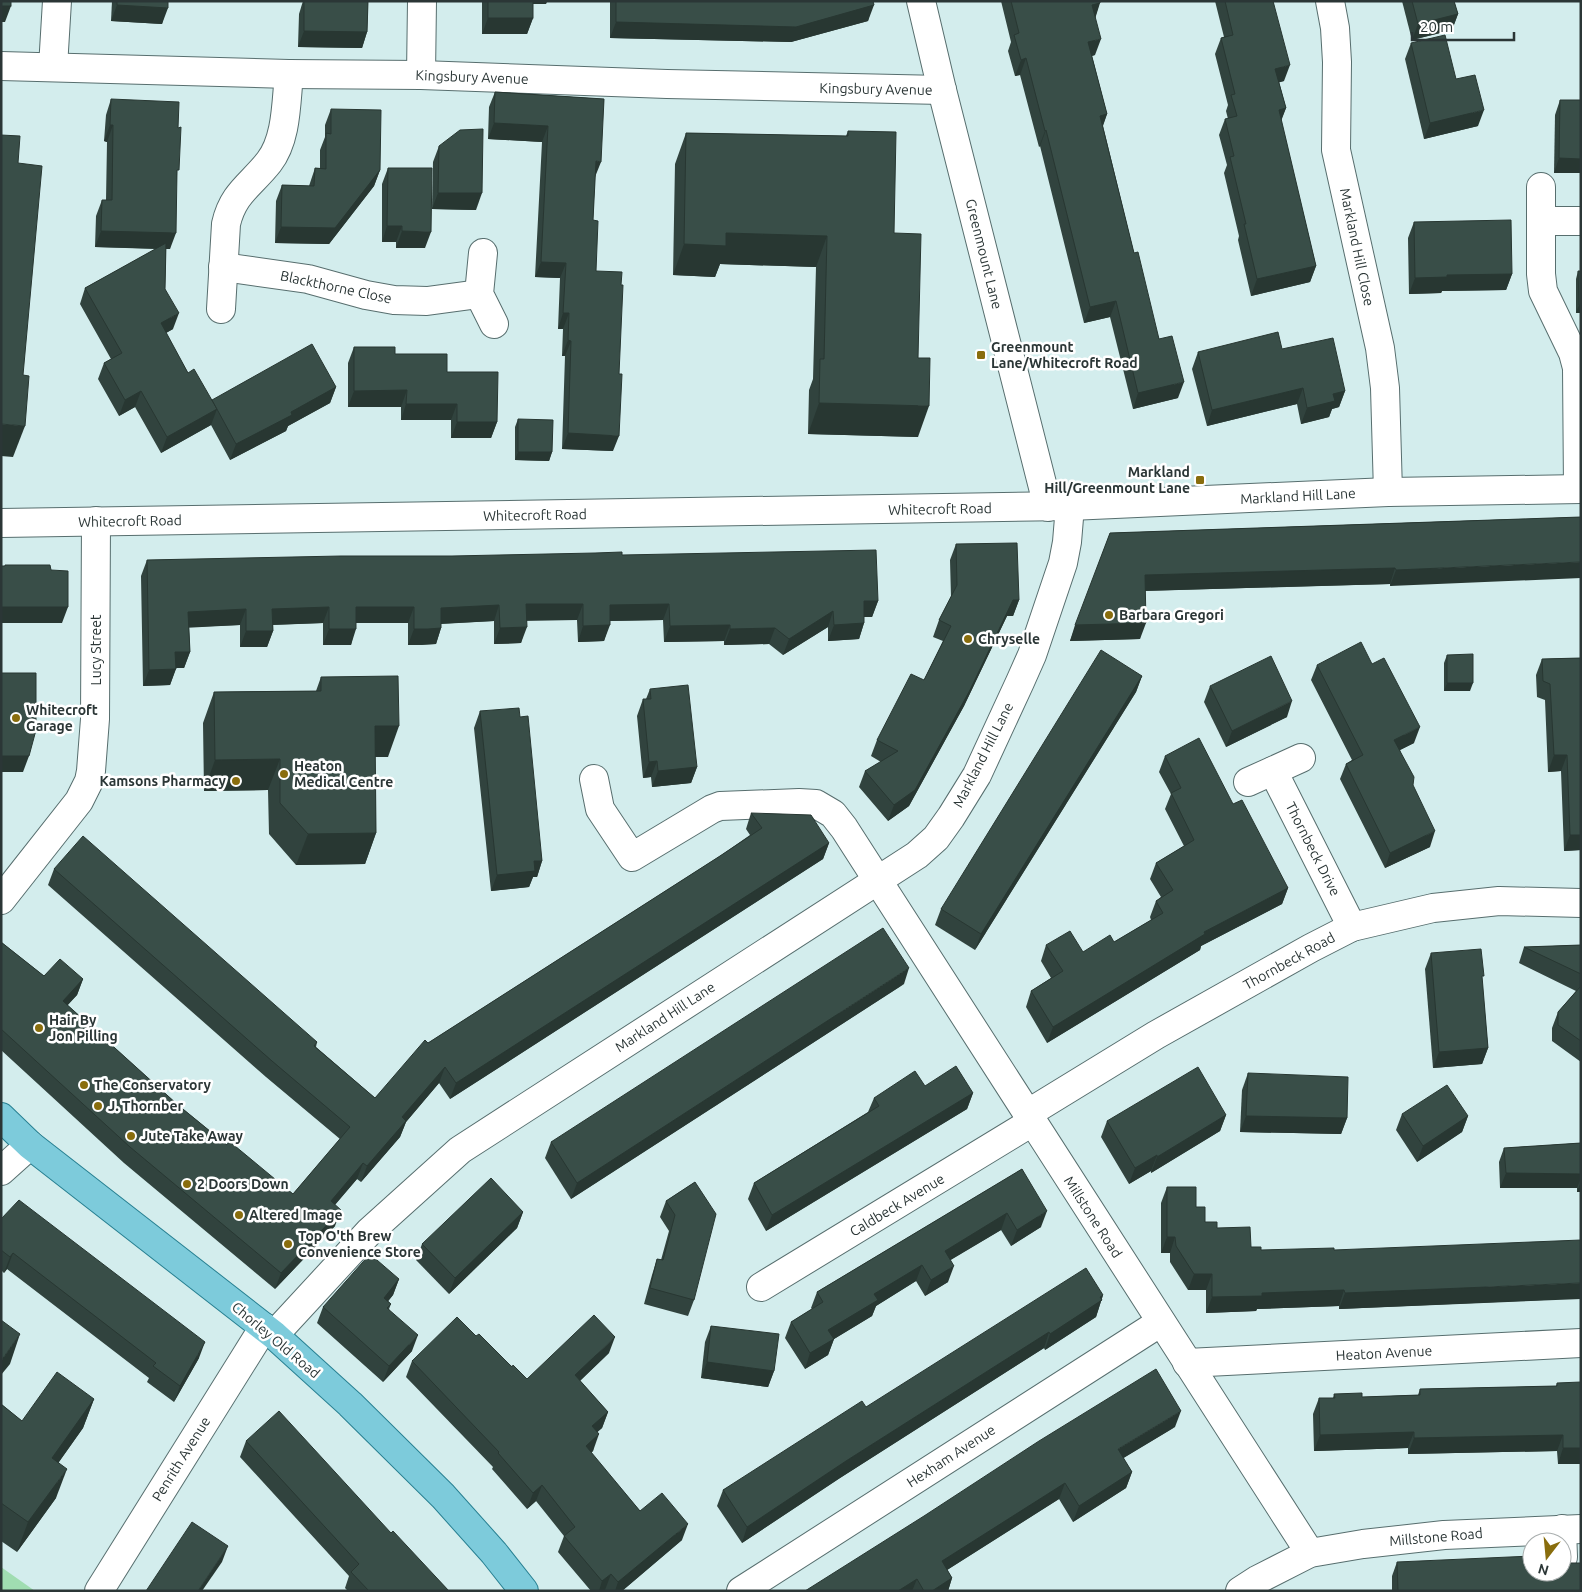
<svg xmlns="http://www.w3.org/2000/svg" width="1582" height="1592" viewBox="0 0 1582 1592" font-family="Ubuntu,sans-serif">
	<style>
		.green { fill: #a0ddb1 }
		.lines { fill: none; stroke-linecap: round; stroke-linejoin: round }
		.minor-casing { stroke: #576e6e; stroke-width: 30 }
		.major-casing { stroke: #288092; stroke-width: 30 }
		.minor { stroke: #fff; stroke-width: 28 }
		.major { stroke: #7dcbdb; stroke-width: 28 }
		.wall { fill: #31433e }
		.shaded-wall { fill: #283732 }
		.building { fill: #394e48; stroke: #283732 }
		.poi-dot { fill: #896d0d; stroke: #fff; stroke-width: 2 }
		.labels { text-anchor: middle; stroke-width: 5; stroke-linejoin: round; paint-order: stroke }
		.street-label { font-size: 14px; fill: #2b3636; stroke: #fff }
		.poi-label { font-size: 14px; font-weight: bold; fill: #2b3636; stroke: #fff; text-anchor: start }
	</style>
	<rect width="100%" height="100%" fill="#d3eded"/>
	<polygon class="green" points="1,1567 35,1591 1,1591"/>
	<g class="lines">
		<g class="minor-casing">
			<g id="minor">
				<polyline points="921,1 942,90 1048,507"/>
				<polyline points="1330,1 1335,28 1337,62 1336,150 1380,348 1385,388 1388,492"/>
				<polyline points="1,66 289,74 421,75 667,84 942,90"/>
				<polyline points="53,67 57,1"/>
				<polyline points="421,75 422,1"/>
				<polyline points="1541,187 1541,274 1543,291 1573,353 1577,368 1578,489"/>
				<polyline points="1541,221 1581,221"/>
				<polyline points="483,253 479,294 494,324"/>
				<polyline points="223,267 308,279 366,295 394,300 427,301 479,294"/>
				<path d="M221,309L226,224C233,193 251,185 269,162C287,139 286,102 289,74"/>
				<polyline points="1,523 1070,506 1388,492 1581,489"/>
				<polyline points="1273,771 1352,927"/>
				<polyline points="594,779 600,809 632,857 712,809 720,806 799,803 816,804 833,814 844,828 1310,1553"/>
				<polyline points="1248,782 1301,758"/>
				<polyline points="1,900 79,801 89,781 91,771 95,719 96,521"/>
				<polyline points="1027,1114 1156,1035 1311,948 1352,927 1433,908 1499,901 1581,903"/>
				<polyline points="1,1171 30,1145"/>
				<polyline points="761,1287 1032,1122"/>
				<polyline points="274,1335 369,1232 460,1150 917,855 936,838 951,817 977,775 1020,682 1032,655 1063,563 1067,542 1070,506"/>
				<polyline points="1187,1363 1581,1343"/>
				<polyline points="1562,1529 1563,1557"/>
				<polyline points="99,1591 264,1327"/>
				<polyline points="741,1591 1161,1322"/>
				<polyline points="1240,1591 1257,1580 1310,1553 1363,1544 1444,1535 1581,1529"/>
			</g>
		</g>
		<g class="major-casing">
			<polyline id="major" points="1,1117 30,1145 274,1335 350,1404 443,1496 494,1553 524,1591"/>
		</g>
		<use href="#minor" class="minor"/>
		<use href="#major" class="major"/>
	</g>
	<g class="wall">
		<polygon points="112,1 168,1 162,24 111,21"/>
		<polygon points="303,1 368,1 367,32 362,48 298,47 299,14"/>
		<polygon points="482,1 547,1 546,4 533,4 533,18 527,34 482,34"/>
		<polygon points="610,1 873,1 868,21 791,42 610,38"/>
		<polygon points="1001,1 1100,1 1095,18 1095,55 1092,56 1107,114 1103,126 1134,253 1159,339 1178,398 1133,409 1110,317 1084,323 1040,146 1039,147 1020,75 1015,76 1008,51 1011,42"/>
		<polygon points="1215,1 1273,1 1284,81 1279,82 1286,108 1281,120 1316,266 1310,282 1251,296 1238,240 1239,236 1224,173 1227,165 1219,135 1225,119 1228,119 1226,111 1228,105 1215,54 1221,38 1224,37"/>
		<polygon points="1402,1 1454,1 1458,14 1452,30 1412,40"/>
		<polygon points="1411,43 1456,79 1478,126 1424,139 1405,59"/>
		<polygon points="495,92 604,99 595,177 593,220 596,271 613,451 562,449 565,356 562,356 563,329 558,329 560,278 535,277 542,142 488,139 489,107"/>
		<polygon points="111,99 178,128 177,176 170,249 166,249 165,289 173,329 166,333 188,373 212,400 336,387 330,403 288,426 286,431 230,460 211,425 161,453 135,407 119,416 98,379 104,363 111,359 80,304 85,288 156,249 95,247 96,216 102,200 106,200 107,142 104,141 106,115"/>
		<polygon points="1560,100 1581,100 1581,173 1554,173 1555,115"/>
		<polygon points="331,109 380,170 374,186 329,244 275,243 276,201 282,185 309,186 315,168 320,168 320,150 325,137 325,125"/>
		<polygon points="848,131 894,233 918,358 918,437 808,434 809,390 813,379 816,267 720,264 715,277 673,275 675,164 686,133 846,136"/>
		<polygon points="439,146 476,210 432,209 433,162"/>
		<polygon points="388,168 425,248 396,248 396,242 382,242 382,184"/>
		<polygon points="1414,222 1512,274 1506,290 1442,291 1441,293 1409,294 1408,238"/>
		<polygon points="1578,271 1581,271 1581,313 1576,313 1576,279"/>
		<polygon points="354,347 395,354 447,372 497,422 491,438 451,438 451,420 401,420 401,407 348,407 348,363"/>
		<polygon points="1282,349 1345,391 1339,407 1332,409 1329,417 1301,424 1297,404 1207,426 1192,369 1198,352"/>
		<polygon points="518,419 552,452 549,461 515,460 515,427"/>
		<polygon points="1581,517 1390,586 1390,584 1145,591 1140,639 1070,641 1110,533"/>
		<polygon points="956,544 1019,600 1013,616 1007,616 964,706 909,806 888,821 859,787 865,771 881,762 871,756 877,740 924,680 943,641 933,637 939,620 951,597 950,560"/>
		<polygon points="622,555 878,601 872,617 864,617 864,623 859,639 828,641 828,627 783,655 769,644 724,645 724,641 664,642 663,620 610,621 604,641 578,642 577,620 527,620 521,643 494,644 494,621 441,624 441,628 436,644 422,645 408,645 408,623 356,623 351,645 323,645 323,623 273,625 273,631 267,647 240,647 240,625 189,627 190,652 184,668 176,668 170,685 143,686 141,576 147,560"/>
		<polygon points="1447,655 1470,691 1444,691 1444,663"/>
		<polygon points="1581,658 1581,850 1564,851 1561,771 1548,772 1545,700 1537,697 1536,675 1542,659"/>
		<polygon points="1317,665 1414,743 1400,750 1430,847 1385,868 1340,779 1346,764 1352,760 1311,680"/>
		<polygon points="1142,676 1136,692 975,950 935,925 941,909"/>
		<polygon points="321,677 388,757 375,757 376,833 365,864 296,865 269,834 268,790 204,791 203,723 214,692 316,691"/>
		<polygon points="1210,686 1287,717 1226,747 1204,702"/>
		<polygon points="650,689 697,767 691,783 652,787 651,777 643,778 637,716 643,699 646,699"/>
		<polygon points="480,711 520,717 542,861 537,877 533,877 529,887 491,891 474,728"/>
		<polygon points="1165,756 1233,804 1288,888 1282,904 1201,946 1200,950 1047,1043 1026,1007 1031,991 1051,978 1041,961 1046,945 1083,952 1114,942 1151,920 1150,917 1156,901 1161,897 1150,879 1156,863 1184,846 1165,809 1171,794 1159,772"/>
		<polygon points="751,813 829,843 823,859 450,1099 439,1083 406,1122 400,1137 361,1182 357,1179 335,1205 335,1226 275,1289 124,1163 1,1050 1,942 44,976 83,979 77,995 67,1005 178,1105 227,1145 293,1194 340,1139 266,1077 48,885 54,869 317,1042 316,1047 375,1098 428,1043 720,856 750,835 746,829"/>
		<polygon points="1581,945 1581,1062 1552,1041 1552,1028 1558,1012 1576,991 1519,963 1524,947"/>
		<polygon points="1431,953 1482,981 1488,1048 1482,1064 1433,1068 1425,969"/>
		<polygon points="904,984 571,1199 545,1158 551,1142"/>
		<polygon points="1248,1073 1347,1118 1341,1134 1240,1132 1242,1090"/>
		<polygon points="925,1086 973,1093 967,1109 766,1231 748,1199 754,1183 868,1112 874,1098"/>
		<polygon points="1402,1114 1468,1116 1462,1132 1417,1162 1396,1130"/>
		<polygon points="1226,1115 1220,1131 1151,1173 1151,1171 1129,1184 1101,1137 1107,1121"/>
		<polygon points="1581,1143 1581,1192 1577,1192 1577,1188 1500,1188 1499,1162 1504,1148"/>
		<polygon points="1022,1169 1041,1227 1011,1246 1001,1230 950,1260 948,1282 925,1296 916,1281 876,1306 872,1316 834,1339 828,1355 805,1369 785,1338 791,1322 812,1309 811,1308 817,1292"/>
		<polygon points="695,1182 694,1300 688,1316 644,1304 652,1275 657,1259 661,1260 669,1231 660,1217 666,1201"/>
		<polygon points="1167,1187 1196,1207 1205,1222 1217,1228 1251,1247 1261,1250 1334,1250 1544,1300 1339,1309 1339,1306 1257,1309 1256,1311 1206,1313 1206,1290 1188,1290 1170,1262 1170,1253 1161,1253 1161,1203"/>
		<polygon points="523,1212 517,1228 449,1294 416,1260 422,1244"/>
		<polygon points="1,1219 199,1358 174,1402 147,1382 149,1378 7,1269 4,1273 1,1270"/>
		<polygon points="399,1279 393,1295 388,1301 391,1304 389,1309 412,1351 383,1382 317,1323 323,1307"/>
		<polygon points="1103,1295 1096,1317 1045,1350 1044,1348 840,1478 742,1543 717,1506 723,1490 866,1407"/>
		<polygon points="711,1326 774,1371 768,1387 701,1378 705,1342"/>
		<polygon points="476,1336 527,1379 609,1353 580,1381 608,1412 602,1428 597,1432 593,1451 591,1453 640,1511 682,1540 622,1591 606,1591 605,1590 604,1591 591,1591 558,1552 564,1536 536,1501 527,1509 492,1469 493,1467 406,1377 412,1361"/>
		<polygon points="1557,1383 1581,1464 1558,1464 1557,1451 1408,1454 1408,1448 1314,1451 1313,1414 1319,1398 1333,1398 1334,1394 1362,1397 1418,1395 1420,1389 1556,1386"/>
		<polygon points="94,1399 83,1428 59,1462 56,1498 17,1552 1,1541 1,1404 22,1421"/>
		<polygon points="1175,1427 1123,1458 1132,1472 1126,1488 1073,1522 1059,1499 947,1570 952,1578 948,1591 805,1591"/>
		<polygon points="246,1441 391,1533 449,1591 348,1591 345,1588 349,1576 240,1457"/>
		<polygon points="1397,1562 1532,1572 1581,1591 1392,1591 1392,1576"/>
	</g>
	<g class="shaded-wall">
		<polygon points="528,1 547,1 546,4 527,4"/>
		<polygon points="1100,3 1095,19 1092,5"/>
		<polygon points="117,5 168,8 162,24 111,21"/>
		<polygon points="874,5 868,21 791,42 610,38 616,22"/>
		<polygon points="1,6 11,6 5,22 1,22"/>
		<polygon points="1458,14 1452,30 1412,40 1418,24"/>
		<polygon points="488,18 533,18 527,34 482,34"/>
		<polygon points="304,31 367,32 362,48 298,47"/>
		<polygon points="1101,39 1095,55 1082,58 1088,42"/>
		<polygon points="1026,58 1020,75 1015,76 1021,60"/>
		<polygon points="1290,65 1284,81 1270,85 1275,69"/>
		<polygon points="1286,108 1280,124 1279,110"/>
		<polygon points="1484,110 1478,126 1424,139 1430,123"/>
		<polygon points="1107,114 1101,130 1100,116"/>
		<polygon points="494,123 548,126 542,142 488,139"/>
		<polygon points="110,125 113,125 107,142 104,141"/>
		<polygon points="1046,130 1040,146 1039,147 1045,131"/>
		<polygon points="1559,158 1581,159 1581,173 1554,173"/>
		<polygon points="596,161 601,162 595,177"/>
		<polygon points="380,170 374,186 329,244 275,243 281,227"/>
		<polygon points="438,193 482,193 476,210 432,209"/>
		<polygon points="387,226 402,226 396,242 382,242"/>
		<polygon points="101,231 176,233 170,249 95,247"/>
		<polygon points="402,231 431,232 425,248 396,248"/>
		<polygon points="726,233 827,236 816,267 720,264 715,277 673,275 684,244"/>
		<polygon points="541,262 566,263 560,278 535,277"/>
		<polygon points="1316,266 1310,282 1251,296 1257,279"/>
		<polygon points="1512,274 1506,290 1442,291 1441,293 1409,294 1415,278 1447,275"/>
		<polygon points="1116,301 1110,317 1084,323 1090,307"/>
		<polygon points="1579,305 1581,305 1581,313 1576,313"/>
		<polygon points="179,313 173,329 155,339 161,323"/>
		<polygon points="563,313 569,313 563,329 558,329"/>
		<polygon points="568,340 571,341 565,356 562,356"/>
		<polygon points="1184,382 1178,398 1133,409 1138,393"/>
		<polygon points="336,387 330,403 288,426 286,431 230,460 236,444 291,412"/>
		<polygon points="1303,388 1297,404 1207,426 1212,410"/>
		<polygon points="407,390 401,407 348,407 354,391"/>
		<polygon points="141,391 135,407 119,416 125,400"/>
		<polygon points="1345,391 1339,407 1332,409 1329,417 1301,424 1307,408 1333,394"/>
		<polygon points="819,403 929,406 918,437 808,434"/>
		<polygon points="406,404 457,404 451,420 401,420"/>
		<polygon points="217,409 211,425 161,453 167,437"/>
		<polygon points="457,422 497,422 491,438 451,438"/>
		<polygon points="1,424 25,426 13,457 1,456"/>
		<polygon points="568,433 619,436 613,451 562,449"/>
		<polygon points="518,452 552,452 549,461 515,460"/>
		<polygon points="1581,562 1581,578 1390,586 1396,570"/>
		<polygon points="1395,568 1390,584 1139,591 1145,575"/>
		<polygon points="1013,600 1019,600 1013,616 1007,616 964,706 909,806 888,821 894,805"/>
		<polygon points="864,601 878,601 872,617 858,617"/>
		<polygon points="526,604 583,604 577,620 521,621"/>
		<polygon points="669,604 663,620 604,621 610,605"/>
		<polygon points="499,605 494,621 435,624 441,608"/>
		<polygon points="1,607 68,607 62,623 1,623"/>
		<polygon points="329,607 323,623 266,625 272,609"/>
		<polygon points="356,607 414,607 408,623 350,623"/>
		<polygon points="246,609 240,625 183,628 188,612"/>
		<polygon points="833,611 828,627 783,655 789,639"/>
		<polygon points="864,623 859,639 828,641 834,625"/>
		<polygon points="1146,623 1140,639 1070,641 1075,625"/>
		<polygon points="610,625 604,641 578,642 583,626"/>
		<polygon points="730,625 724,641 664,642 670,626"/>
		<polygon points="527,627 521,643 494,644 500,628"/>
		<polygon points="441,628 436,644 408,645 414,629"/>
		<polygon points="775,628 769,644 724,645 730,629"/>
		<polygon points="329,629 356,629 351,645 323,645"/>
		<polygon points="246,631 273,631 267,647 240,647"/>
		<polygon points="175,652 190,652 184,668 169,668"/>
		<polygon points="176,669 170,685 143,686 149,670"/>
		<polygon points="1142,676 1136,692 975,950 981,934"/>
		<polygon points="1447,683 1473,683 1470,691 1444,691"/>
		<polygon points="1292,701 1287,717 1226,747 1232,731"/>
		<polygon points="375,726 399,726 388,757 364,757"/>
		<polygon points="1420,727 1414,743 1388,756 1394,740"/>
		<polygon points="1554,755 1567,755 1561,771 1548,772"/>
		<polygon points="1,756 29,756 23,772 1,772"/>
		<polygon points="280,759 268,790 204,791 215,760"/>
		<polygon points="657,761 651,777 643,778 649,762"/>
		<polygon points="697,767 691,783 652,787 658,771"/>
		<polygon points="1435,831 1430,847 1385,868 1390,853"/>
		<polygon points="376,833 365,864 296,865 308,834"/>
		<polygon points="1570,835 1581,835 1581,850 1564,851"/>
		<polygon points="829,843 823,859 450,1099 456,1083"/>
		<polygon points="534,861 542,861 537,877 533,877 529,887 491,891 497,875"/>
		<polygon points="1288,888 1282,904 1201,946 1200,950 1047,1043 1053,1027 1204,932"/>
		<polygon points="909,968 904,984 571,1199 577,1183"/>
		<polygon points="83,979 77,995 57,1017 63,1001"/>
		<polygon points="1488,1048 1482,1064 1433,1068 1439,1052"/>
		<polygon points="445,1067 439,1083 406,1122 400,1137 361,1182 367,1166 402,1117"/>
		<polygon points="973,1093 967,1109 766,1231 772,1215"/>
		<polygon points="1226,1115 1220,1131 1151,1173 1157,1157"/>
		<polygon points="1246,1116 1347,1118 1341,1134 1240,1132"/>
		<polygon points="1468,1116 1462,1132 1417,1162 1423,1146"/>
		<polygon points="1157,1155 1151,1171 1129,1184 1135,1168"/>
		<polygon points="363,1163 357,1179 325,1216 331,1201"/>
		<polygon points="1506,1173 1581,1174 1581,1178 1577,1188 1500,1188"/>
		<polygon points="1581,1182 1581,1192 1577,1192"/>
		<polygon points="341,1210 335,1226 275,1289 281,1273"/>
		<polygon points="1047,1211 1041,1227 1011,1246 1017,1230"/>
		<polygon points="523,1212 517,1228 449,1294 455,1278"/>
		<polygon points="1007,1213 1001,1230 939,1267 945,1251"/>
		<polygon points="1167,1237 1175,1237 1170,1253 1161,1253"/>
		<polygon points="13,1253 7,1269 4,1273 10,1257"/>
		<polygon points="922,1265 916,1281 876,1306 872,1316 834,1339 828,1355 805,1369 810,1353 828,1330 874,1294"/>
		<polygon points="954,1266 948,1282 925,1296 931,1280"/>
		<polygon points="1194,1274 1212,1274 1206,1290 1188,1290"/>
		<polygon points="399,1279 393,1295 378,1314 384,1298"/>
		<polygon points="1581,1283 1581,1299 1339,1309 1345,1293"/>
		<polygon points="1344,1290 1339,1306 1257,1309 1256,1311 1206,1313 1212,1297 1262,1293"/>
		<polygon points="1103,1295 1096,1317 1045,1350 1050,1334"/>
		<polygon points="1049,1332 1044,1348 840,1478 742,1543 747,1527 846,1461"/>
		<polygon points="20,1334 10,1364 1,1375 1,1361"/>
		<polygon points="418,1335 412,1351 383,1382 389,1366"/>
		<polygon points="615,1337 609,1353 569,1391 575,1375"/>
		<polygon points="205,1342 199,1358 174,1402 180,1386"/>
		<polygon points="707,1362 774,1371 768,1387 701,1378"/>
		<polygon points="94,1399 83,1428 41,1487 52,1458"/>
		<polygon points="1181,1411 1175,1427 1112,1465 1118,1449"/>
		<polygon points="608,1412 602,1428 586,1442 592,1426"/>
		<polygon points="1414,1432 1408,1448 1314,1451 1320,1435"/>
		<polygon points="599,1434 593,1451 580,1462 586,1446"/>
		<polygon points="1563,1435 1557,1451 1408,1454 1414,1438"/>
		<polygon points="1563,1448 1581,1448 1581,1464 1558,1464"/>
		<polygon points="67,1469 56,1498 17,1552 28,1522"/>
		<polygon points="1132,1472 1126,1488 1073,1522 1079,1506"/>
		<polygon points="1065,1483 1059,1499 936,1577 942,1561"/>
		<polygon points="542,1485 536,1501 527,1509 533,1493"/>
		<polygon points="688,1524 682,1540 622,1591 615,1591 618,1582"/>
		<polygon points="228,1546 222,1562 202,1591 198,1591"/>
		<polygon points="611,1574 605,1590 604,1591 599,1591 602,1581"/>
		<polygon points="952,1578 948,1591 932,1591"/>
		<polygon points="917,1579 912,1591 898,1591"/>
	</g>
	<g class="building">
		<rect x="1" y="1" width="10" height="5"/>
		<polygon points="117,1 168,1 168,8 117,5"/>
		<polygon points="304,1 368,1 367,32 304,31"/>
		<rect x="488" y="1" width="45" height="17"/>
		<polygon points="616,1 873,1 874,5 796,27 616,22"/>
		<polygon points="1011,1 1100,1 1100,3 1092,5 1101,39 1088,42 1107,114 1100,116 1134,253 1138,252 1159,339 1172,336 1184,382 1138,393 1116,301 1090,307 1046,130 1045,131 1026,58 1021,60 1014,35 1019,33"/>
		<polygon points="1225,1 1273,1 1290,65 1275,69 1286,108 1279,110 1316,266 1257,279 1244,224 1246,224 1230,157 1234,156 1225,119 1237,116 1231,95 1235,94 1221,38 1233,35"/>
		<polygon points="1412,1 1454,1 1458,14 1418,24"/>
		<polygon points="1445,35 1456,79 1475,75 1484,110 1430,123 1411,43"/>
		<polygon points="495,92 604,99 601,162 596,161 593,220 598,221 596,271 622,272 621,285 623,285 619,374 622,374 619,436 568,433 571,341 568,340 569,313 563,313 566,263 541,262 548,126 494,123"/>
		<polygon points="111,99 179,102 178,128 181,127 179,170 177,170 176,233 101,231 102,200 112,200 113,125 110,125"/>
		<polygon points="1560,100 1581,100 1581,159 1559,158"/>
		<polygon points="331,109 381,110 380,170 335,228 281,227 282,185 314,186 315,168 326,169 326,133 331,134"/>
		<polygon points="483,129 482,193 438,193 439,146 460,130"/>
		<polygon points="848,131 896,132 894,233 921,234 918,358 930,358 929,406 819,403 820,359 824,359 827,236 726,233 726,246 684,244 686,133 848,136"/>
		<polygon points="1,135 20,136 18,163 42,166 23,375 29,376 25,426 1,424"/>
		<polygon points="388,168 432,168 431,232 402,231 402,226 387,226"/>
		<polygon points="1511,220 1512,274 1447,275 1447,277 1415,278 1414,222"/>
		<polygon points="166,243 165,289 179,313 161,323 188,373 194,369 217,409 167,437 141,391 125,400 104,363 122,353 85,288"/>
		<polygon points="1578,271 1581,271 1581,305 1579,305"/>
		<polygon points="1278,332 1282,349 1333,338 1345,391 1333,394 1335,401 1307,408 1303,388 1212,410 1198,352"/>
		<polygon points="312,344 336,387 291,412 292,415 236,444 212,400"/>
		<polygon points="354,347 395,347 395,354 447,354 447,372 498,372 497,422 457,422 457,404 406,404 407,390 354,391"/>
		<polygon points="518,419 553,420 552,452 518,452"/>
		<polygon points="1581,517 1581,562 1396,570 1395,568 1145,575 1146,623 1075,625 1110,533"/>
		<polygon points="1017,543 1019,600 1013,600 970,690 915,790 894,805 865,771 898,751 877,740 911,674 924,680 951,626 939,620 957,585 956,544"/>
		<polygon points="876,550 878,601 864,601 864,623 834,625 833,611 789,639 775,628 730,629 730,625 670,626 669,604 610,605 610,625 583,626 583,604 526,604 527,627 500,628 499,605 441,608 441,628 428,629 414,629 414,607 356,607 356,629 329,629 329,607 272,609 273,631 246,631 246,609 188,612 190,652 175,652 176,669 149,670 147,560 341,556 452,556 595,553 622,552 622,555"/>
		<polygon points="5,565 50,565 51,570 68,571 68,607 1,607 1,566 5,566"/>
		<polygon points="1361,642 1372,664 1384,658 1420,727 1394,740 1414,777 1413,785 1435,831 1390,853 1346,764 1363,755 1317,665"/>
		<polygon points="1101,650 1142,676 981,934 941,909"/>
		<polygon points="1473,654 1473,683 1447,683 1447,655"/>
		<polygon points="1271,656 1292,701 1232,731 1210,686"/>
		<polygon points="1581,658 1581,835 1570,835 1567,755 1554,755 1550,684 1543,681 1542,659"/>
		<polygon points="1,673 36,673 36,730 29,756 1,756"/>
		<polygon points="398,676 399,726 375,726 376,833 308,834 280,803 280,759 215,760 214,692 321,691 321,677"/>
		<polygon points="688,685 697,767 658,771 657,761 649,762 643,699 651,699 650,689"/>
		<polygon points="519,708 520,717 528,716 542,861 534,861 535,871 497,875 480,711"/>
		<polygon points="1199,738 1233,804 1242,800 1288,888 1204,932 1205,934 1053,1027 1031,991 1063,971 1046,945 1070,931 1083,952 1110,935 1114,942 1163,913 1156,901 1173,890 1156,863 1194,840 1171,793 1181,788 1165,756"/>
		<polygon points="751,813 811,815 829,843 456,1083 445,1067 402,1117 406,1121 367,1166 363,1163 331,1201 341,1210 281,1273 130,1147 1,1029 1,942 44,976 60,959 83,979 63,1001 178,1105 227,1145 229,1141 293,1194 350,1127 272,1061 54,869 83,836 317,1042 314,1046 375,1098 425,1040 428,1043 720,856 762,828"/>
		<polygon points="883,928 909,968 577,1183 551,1142"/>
		<polygon points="1581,945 1581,974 1524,947"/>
		<polygon points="1481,949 1484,976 1482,976 1488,1048 1439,1052 1431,953"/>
		<polygon points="1581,986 1581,1041 1558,1025 1558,1012"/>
		<polygon points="956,1066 973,1093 772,1215 754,1183 879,1106 874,1098 915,1071 925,1086"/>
		<polygon points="1198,1067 1226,1115 1157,1157 1157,1155 1135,1168 1107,1121"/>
		<polygon points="1248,1073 1348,1077 1347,1118 1246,1116"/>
		<polygon points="1447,1085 1468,1116 1423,1146 1402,1114"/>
		<polygon points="1581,1143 1581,1174 1506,1173 1504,1148"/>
		<polygon points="1022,1169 1047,1211 1017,1230 1007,1213 945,1251 954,1266 931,1280 922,1265 874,1294 878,1300 828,1330 834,1339 810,1353 791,1322 823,1302 817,1292"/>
		<polygon points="491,1178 523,1212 455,1278 422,1244"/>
		<polygon points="695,1182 716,1214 694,1300 650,1288 657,1259 663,1260 675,1215 666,1201"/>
		<polygon points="1167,1187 1196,1187 1196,1207 1205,1207 1205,1222 1217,1222 1217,1228 1250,1227 1251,1247 1261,1247 1261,1250 1334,1248 1334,1250 1581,1240 1581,1283 1345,1293 1344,1290 1262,1293 1262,1296 1212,1297 1212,1274 1194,1274 1176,1246 1175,1237 1167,1237"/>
		<polygon points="19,1200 205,1342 180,1386 153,1366 156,1363 13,1253 10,1257 1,1250 1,1219"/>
		<polygon points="370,1254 399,1279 384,1298 391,1304 387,1308 418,1335 389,1366 323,1307"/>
		<polygon points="1086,1268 1103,1295 1100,1297 1102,1300 1050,1334 1049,1332 846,1461 747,1527 723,1490 862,1401 866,1407"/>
		<polygon points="594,1315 615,1337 575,1375 608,1412 592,1426 599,1434 586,1446 640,1511 662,1493 688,1524 618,1582 611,1574 602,1581 564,1536 575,1527 542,1485 533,1493 498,1453 499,1452 412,1361 457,1317 476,1336 479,1334 512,1367 513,1365 527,1379"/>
		<polygon points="1,1320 20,1334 1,1361"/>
		<polygon points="711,1326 779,1334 774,1371 707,1362"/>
		<polygon points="1156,1369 1181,1411 1118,1449 1132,1472 1079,1506 1065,1483 942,1561 952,1578 932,1591 924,1591 917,1579 898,1591 805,1591 924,1516 1039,1441"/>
		<polygon points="57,1372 94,1399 52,1458 67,1469 28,1522 1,1503 1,1404 22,1421"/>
		<polygon points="1581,1382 1581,1448 1563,1448 1563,1435 1414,1438 1414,1432 1320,1435 1319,1398 1335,1398 1334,1394 1362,1393 1362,1397 1420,1395 1420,1389 1557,1386 1557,1383"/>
		<polygon points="279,1411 391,1533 393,1531 449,1591 369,1591 351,1572 359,1564 246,1441"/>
		<polygon points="192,1522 228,1546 198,1591 146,1591"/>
		<polygon points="1532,1556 1532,1572 1562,1572 1562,1563 1581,1563 1581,1591 1398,1591 1397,1562"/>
	</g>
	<g class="poi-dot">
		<rect x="976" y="350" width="10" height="10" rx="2.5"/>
		<rect x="1195" y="475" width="10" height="10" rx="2.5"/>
		<circle cx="1109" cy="615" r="5"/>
		<circle cx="968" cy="639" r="5"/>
		<circle cx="16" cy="718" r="5"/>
		<circle cx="284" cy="774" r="5"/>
		<circle cx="236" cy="781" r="5"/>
		<circle cx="39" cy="1028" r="5"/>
		<circle cx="84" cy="1085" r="5"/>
		<circle cx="98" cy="1106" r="5"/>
		<circle cx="131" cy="1136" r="5"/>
		<circle cx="187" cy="1184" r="5"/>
		<circle cx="239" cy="1215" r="5"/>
		<circle cx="288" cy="1244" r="5"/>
	</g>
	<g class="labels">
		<g class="street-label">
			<text transform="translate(472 77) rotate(2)" y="5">Kingsbury Avenue</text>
			<text transform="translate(876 89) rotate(1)" y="5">Kingsbury Avenue</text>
			<text transform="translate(1357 247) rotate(78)" y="5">Markland Hill Close</text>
			<text transform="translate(984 254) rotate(76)" y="5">Greenmount Lane</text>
			<text transform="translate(336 287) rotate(12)" y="5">Blackthorne Close</text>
			<text transform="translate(1298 496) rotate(-3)" y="5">Markland Hill Lane</text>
			<text transform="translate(940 509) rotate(-1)" y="5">Whitecroft Road</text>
			<text transform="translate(535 515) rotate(-1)" y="5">Whitecroft Road</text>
			<text transform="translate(130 521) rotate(-1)" y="5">Whitecroft Road</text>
			<text transform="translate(96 650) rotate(-90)" y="5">Lucy Street</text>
			<text transform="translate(983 755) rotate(-63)" y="5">Markland Hill Lane</text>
			<text transform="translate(1313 849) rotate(63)" y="5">Thornbeck Drive</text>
			<text transform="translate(1289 961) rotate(-29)" y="5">Thornbeck Road</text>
			<text transform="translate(665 1017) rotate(-33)" y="5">Markland Hill Lane</text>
			<text transform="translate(897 1205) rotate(-31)" y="5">Caldbeck Avenue</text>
			<text transform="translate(1093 1217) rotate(57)" y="5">Millstone Road</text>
			<text transform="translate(276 1340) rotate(40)" y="5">Chorley Old Road</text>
			<text transform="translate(1384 1353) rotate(-3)" y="5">Heaton Avenue</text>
			<text transform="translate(951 1456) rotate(-33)" y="5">Hexham Avenue</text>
			<text transform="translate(181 1459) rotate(-58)" y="5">Penrith Avenue</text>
			<text transform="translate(1436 1537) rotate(-5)" y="5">Millstone Road</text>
		</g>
		<g class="poi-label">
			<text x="991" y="352">Greenmount<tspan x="991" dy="16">Lane/Whitecroft Road</tspan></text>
			<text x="1190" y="477" text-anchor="end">Markland<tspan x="1190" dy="16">Hill/Greenmount Lane</tspan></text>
			<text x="1119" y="620">Barbara Gregori</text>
			<text x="978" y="644">Chryselle</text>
			<text x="26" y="715">Whitecroft<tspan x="26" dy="16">Garage</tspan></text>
			<text x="294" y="771">Heaton<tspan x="294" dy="16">Medical Centre</tspan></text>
			<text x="226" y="786" text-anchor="end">Kamsons Pharmacy</text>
			<text x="49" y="1025">Hair By<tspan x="49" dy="16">Jon Pilling</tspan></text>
			<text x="94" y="1090">The Conservatory</text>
			<text x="108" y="1111">J. Thornber</text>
			<text x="141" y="1141">Jute Take Away</text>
			<text x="197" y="1189">2 Doors Down</text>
			<text x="249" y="1220">Altered Image</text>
			<text x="298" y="1241">Top O'th Brew<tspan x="298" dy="16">Convenience Store</tspan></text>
		</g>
	</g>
	<rect width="1582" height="1592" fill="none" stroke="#2b3636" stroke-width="5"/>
	<g transform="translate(1547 1557) rotate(196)"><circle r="24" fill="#ffffff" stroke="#aaafaf"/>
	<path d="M0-4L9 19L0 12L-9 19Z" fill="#896d0d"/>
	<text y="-8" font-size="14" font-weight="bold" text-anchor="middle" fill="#2b3636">N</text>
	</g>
	<path d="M1412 32v8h102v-8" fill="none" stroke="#2b3636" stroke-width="2.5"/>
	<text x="1420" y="32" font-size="15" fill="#2b3636" stroke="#ffffff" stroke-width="4" paint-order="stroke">20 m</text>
</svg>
